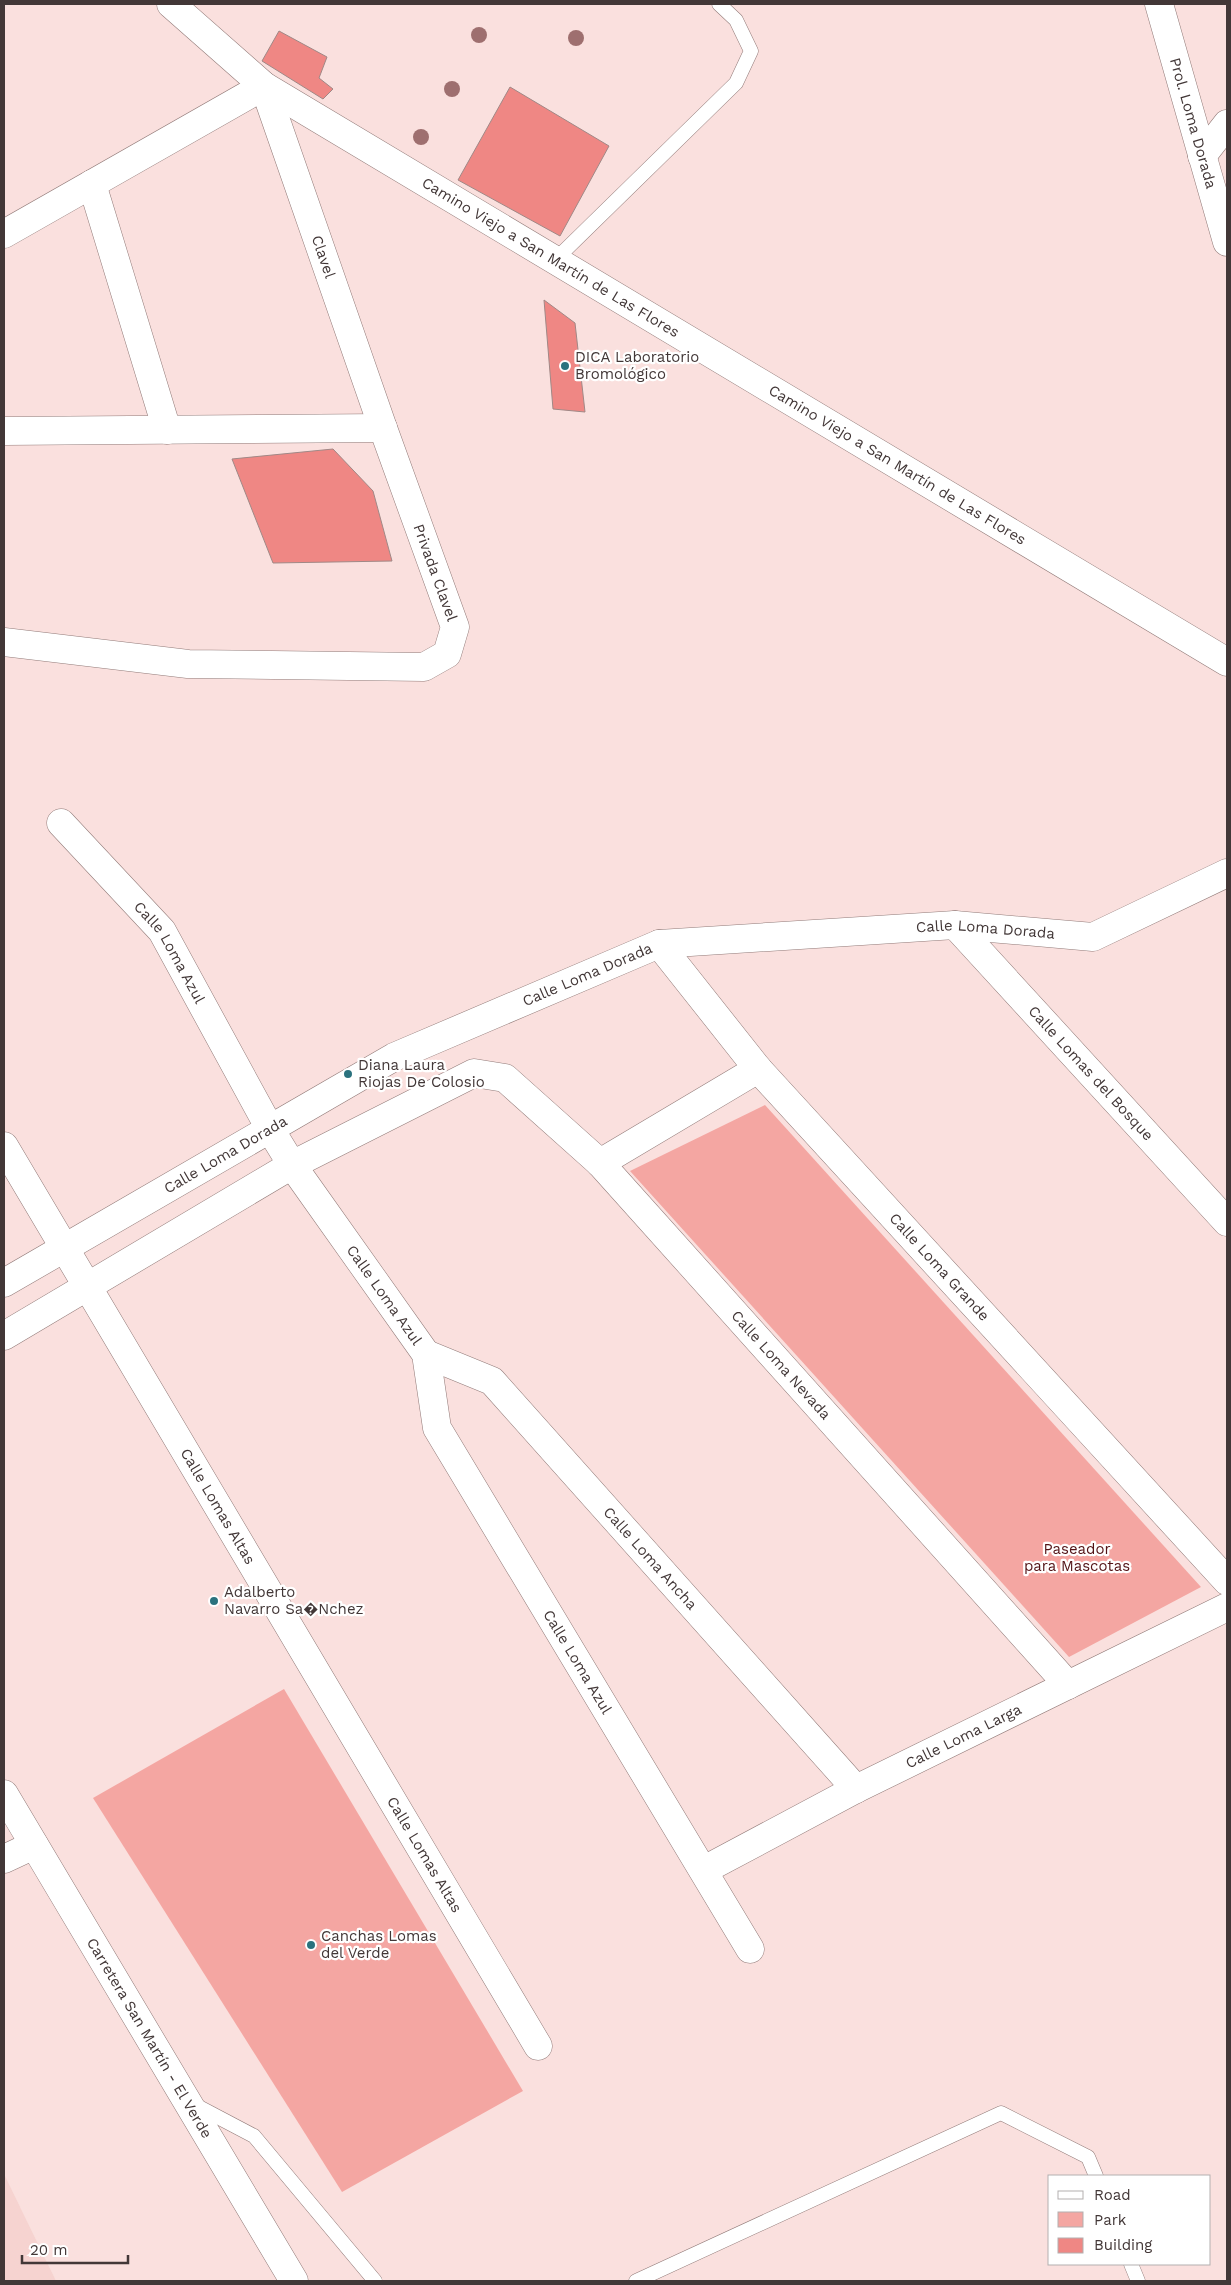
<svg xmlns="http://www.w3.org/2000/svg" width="1231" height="2285" viewBox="0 0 1231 2285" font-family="'Work Sans',sans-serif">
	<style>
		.built { fill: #f6d3d0 }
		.green { fill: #f4a6a2 }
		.building { fill: #ef8784; stroke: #a08886 }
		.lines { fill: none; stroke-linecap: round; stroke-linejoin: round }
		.lane-casing { stroke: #927b79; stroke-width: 15 }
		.street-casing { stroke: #927b79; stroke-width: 29 }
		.secondary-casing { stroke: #927b79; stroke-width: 29 }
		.lane { stroke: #fff; stroke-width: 14 }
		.street { stroke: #fff; stroke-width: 28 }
		.secondary { stroke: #fff; stroke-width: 28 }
		.tree { fill: #9e6f6f }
		.poi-dot { fill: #2b727e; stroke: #fff; stroke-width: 2 }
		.labels { text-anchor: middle; stroke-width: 4.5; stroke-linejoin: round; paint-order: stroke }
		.street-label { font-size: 15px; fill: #423737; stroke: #fff }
		.poi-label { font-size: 15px; fill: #423737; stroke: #fff; text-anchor: start }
		.park-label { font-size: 15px; fill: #521215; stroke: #fff }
	</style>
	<rect width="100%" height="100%" fill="#fae0de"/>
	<polygon class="built" points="4,2174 56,2281 4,2281"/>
	<g class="green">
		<polygon points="765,1105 1201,1587 1069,1657 630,1171"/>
		<polygon points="284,1689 523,2091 342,2192 93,1798"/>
	</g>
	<g class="building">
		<polygon points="279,31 327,57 319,78 333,89 323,99 262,61"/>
		<polygon points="510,87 609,146 560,236 458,180"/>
		<polygon points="544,300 575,323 585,412 553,409"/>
		<polygon points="333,449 373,491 392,561 273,563 232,459"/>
	</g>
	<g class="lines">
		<g class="lane-casing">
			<g id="lane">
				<polyline points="555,260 736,83 751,51 736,20 719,4"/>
				<polyline points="195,2105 254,2136 375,2281"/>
				<polyline points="1131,2264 1138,2281"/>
				<polyline points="636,2281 1001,2113 1088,2157 1096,2176"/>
			</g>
		</g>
		<g class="street-casing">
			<g id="street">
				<path id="s1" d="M171,4L264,86L1227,662"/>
				<path id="s2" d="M1159,4L1227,242"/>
				<polyline points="1202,156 1227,124"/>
				<polyline points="92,184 167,430"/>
				<path id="s3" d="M4,234L264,86L383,428L455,627L447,654L424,667L188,664L4,642"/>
				<polyline points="4,431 383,428"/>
				<path id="s4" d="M61,823L162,931L270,1129L292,1165L426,1354L437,1428L750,1949"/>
				<path id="s5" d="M955,925L1227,1222"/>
				<path id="s6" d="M659,944L758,1069L1227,1581"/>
				<path id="s7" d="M4,1146L538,2046"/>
				<polyline points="600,1163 758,1069"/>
				<path id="s8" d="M4,1283L394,1057L659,944L955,925L1093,937L1227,873"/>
				<path id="s9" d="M4,1336L292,1165L474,1073L505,1078L600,1163L1068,1685"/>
				<path id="s10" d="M426,1354L492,1381L856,1789"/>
				<polyline points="4,1859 34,1845"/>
				<path id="s11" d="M704,1870L856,1789L1227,1607"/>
			</g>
		</g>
		<g class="secondary-casing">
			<g id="secondary">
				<path id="s12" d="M4,1794L294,2281"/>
			</g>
		</g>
		<use href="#lane" class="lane"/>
		<use href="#street" class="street"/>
		<use href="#secondary" class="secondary"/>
	</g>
	<g class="tree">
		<circle cx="479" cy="35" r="8"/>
		<circle cx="576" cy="38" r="8"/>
		<circle cx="452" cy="89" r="8"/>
		<circle cx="421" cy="137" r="8"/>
	</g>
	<g class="poi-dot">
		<circle cx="565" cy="366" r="5"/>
		<circle cx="348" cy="1074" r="5"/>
		<circle cx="214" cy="1601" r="5"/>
		<circle cx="311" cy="1945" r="5"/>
	</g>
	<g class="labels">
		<g class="street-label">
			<text dy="5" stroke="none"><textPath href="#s2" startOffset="124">Prol. Loma Dorada</textPath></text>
			<text dy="5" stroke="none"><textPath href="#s3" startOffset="480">Clavel</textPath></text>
			<text dy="5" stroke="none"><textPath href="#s1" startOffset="458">Camino Viejo a San Martín de Las Flores</textPath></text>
			<text dy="5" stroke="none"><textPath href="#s1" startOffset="862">Camino Viejo a San Martín de Las Flores</textPath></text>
			<text dy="5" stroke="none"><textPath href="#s3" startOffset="815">Privada Clavel</textPath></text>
			<text dy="5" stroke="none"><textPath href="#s8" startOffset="1066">Calle Loma Dorada</textPath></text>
			<text dy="5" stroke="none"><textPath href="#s4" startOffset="170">Calle Loma Azul</textPath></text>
			<text dy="5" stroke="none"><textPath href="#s8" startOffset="661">Calle Loma Dorada</textPath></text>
			<text dy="5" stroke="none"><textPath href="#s5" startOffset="201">Calle Lomas del Bosque</textPath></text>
			<text dy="5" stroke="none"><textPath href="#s8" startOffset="256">Calle Loma Dorada</textPath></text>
			<text dy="5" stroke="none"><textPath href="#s6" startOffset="428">Calle Loma Grande</textPath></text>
			<text dy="5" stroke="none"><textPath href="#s4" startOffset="575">Calle Loma Azul</textPath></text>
			<text dy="5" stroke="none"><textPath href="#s9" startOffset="969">Calle Loma Nevada</textPath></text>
			<text dy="5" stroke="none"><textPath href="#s7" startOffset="419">Calle Lomas Altas</textPath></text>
			<text dy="5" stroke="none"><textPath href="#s10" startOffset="309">Calle Loma Ancha</textPath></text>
			<text dy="5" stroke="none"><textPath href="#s4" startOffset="995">Calle Loma Azul</textPath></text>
			<text dy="5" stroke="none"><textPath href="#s11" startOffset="292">Calle Loma Larga</textPath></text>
			<text dy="5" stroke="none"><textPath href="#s7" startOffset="824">Calle Lomas Altas</textPath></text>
			<text dy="5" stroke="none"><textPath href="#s12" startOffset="284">Carretera San Martín - El Verde</textPath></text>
		</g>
		<g class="poi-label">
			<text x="575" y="362">DICA Laboratorio<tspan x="575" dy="17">Bromológico</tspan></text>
			<text x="358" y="1070">Diana Laura<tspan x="358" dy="17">Riojas De Colosio</tspan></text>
			<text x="224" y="1597">Adalberto<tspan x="224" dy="17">Navarro Sa�Nchez</tspan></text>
			<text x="321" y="1941">Canchas Lomas<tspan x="321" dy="17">del Verde</tspan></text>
		</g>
		<g class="park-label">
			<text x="1077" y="1554">Paseador<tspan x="1077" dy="17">para Mascotas</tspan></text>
		</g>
	</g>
	<rect width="1231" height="2285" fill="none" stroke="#423737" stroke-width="10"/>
	<rect x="1048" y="2175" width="162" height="90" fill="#ffffff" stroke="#b3afaf"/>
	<rect x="1058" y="2191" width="25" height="8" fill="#ffffff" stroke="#b3afaf"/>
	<text x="1094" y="2200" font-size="15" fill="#423737">Road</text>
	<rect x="1058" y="2212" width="25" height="15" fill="#f4a6a2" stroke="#b3afaf"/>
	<text x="1094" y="2225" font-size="15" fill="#423737">Park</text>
	<rect x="1058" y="2238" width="25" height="15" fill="#ef8784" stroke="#b3afaf"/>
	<text x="1094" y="2250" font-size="15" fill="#423737">Building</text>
	<path d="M22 2255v8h106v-8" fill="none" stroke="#423737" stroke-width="2.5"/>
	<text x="30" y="2255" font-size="15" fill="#423737" stroke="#ffffff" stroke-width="4" paint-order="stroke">20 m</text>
</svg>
